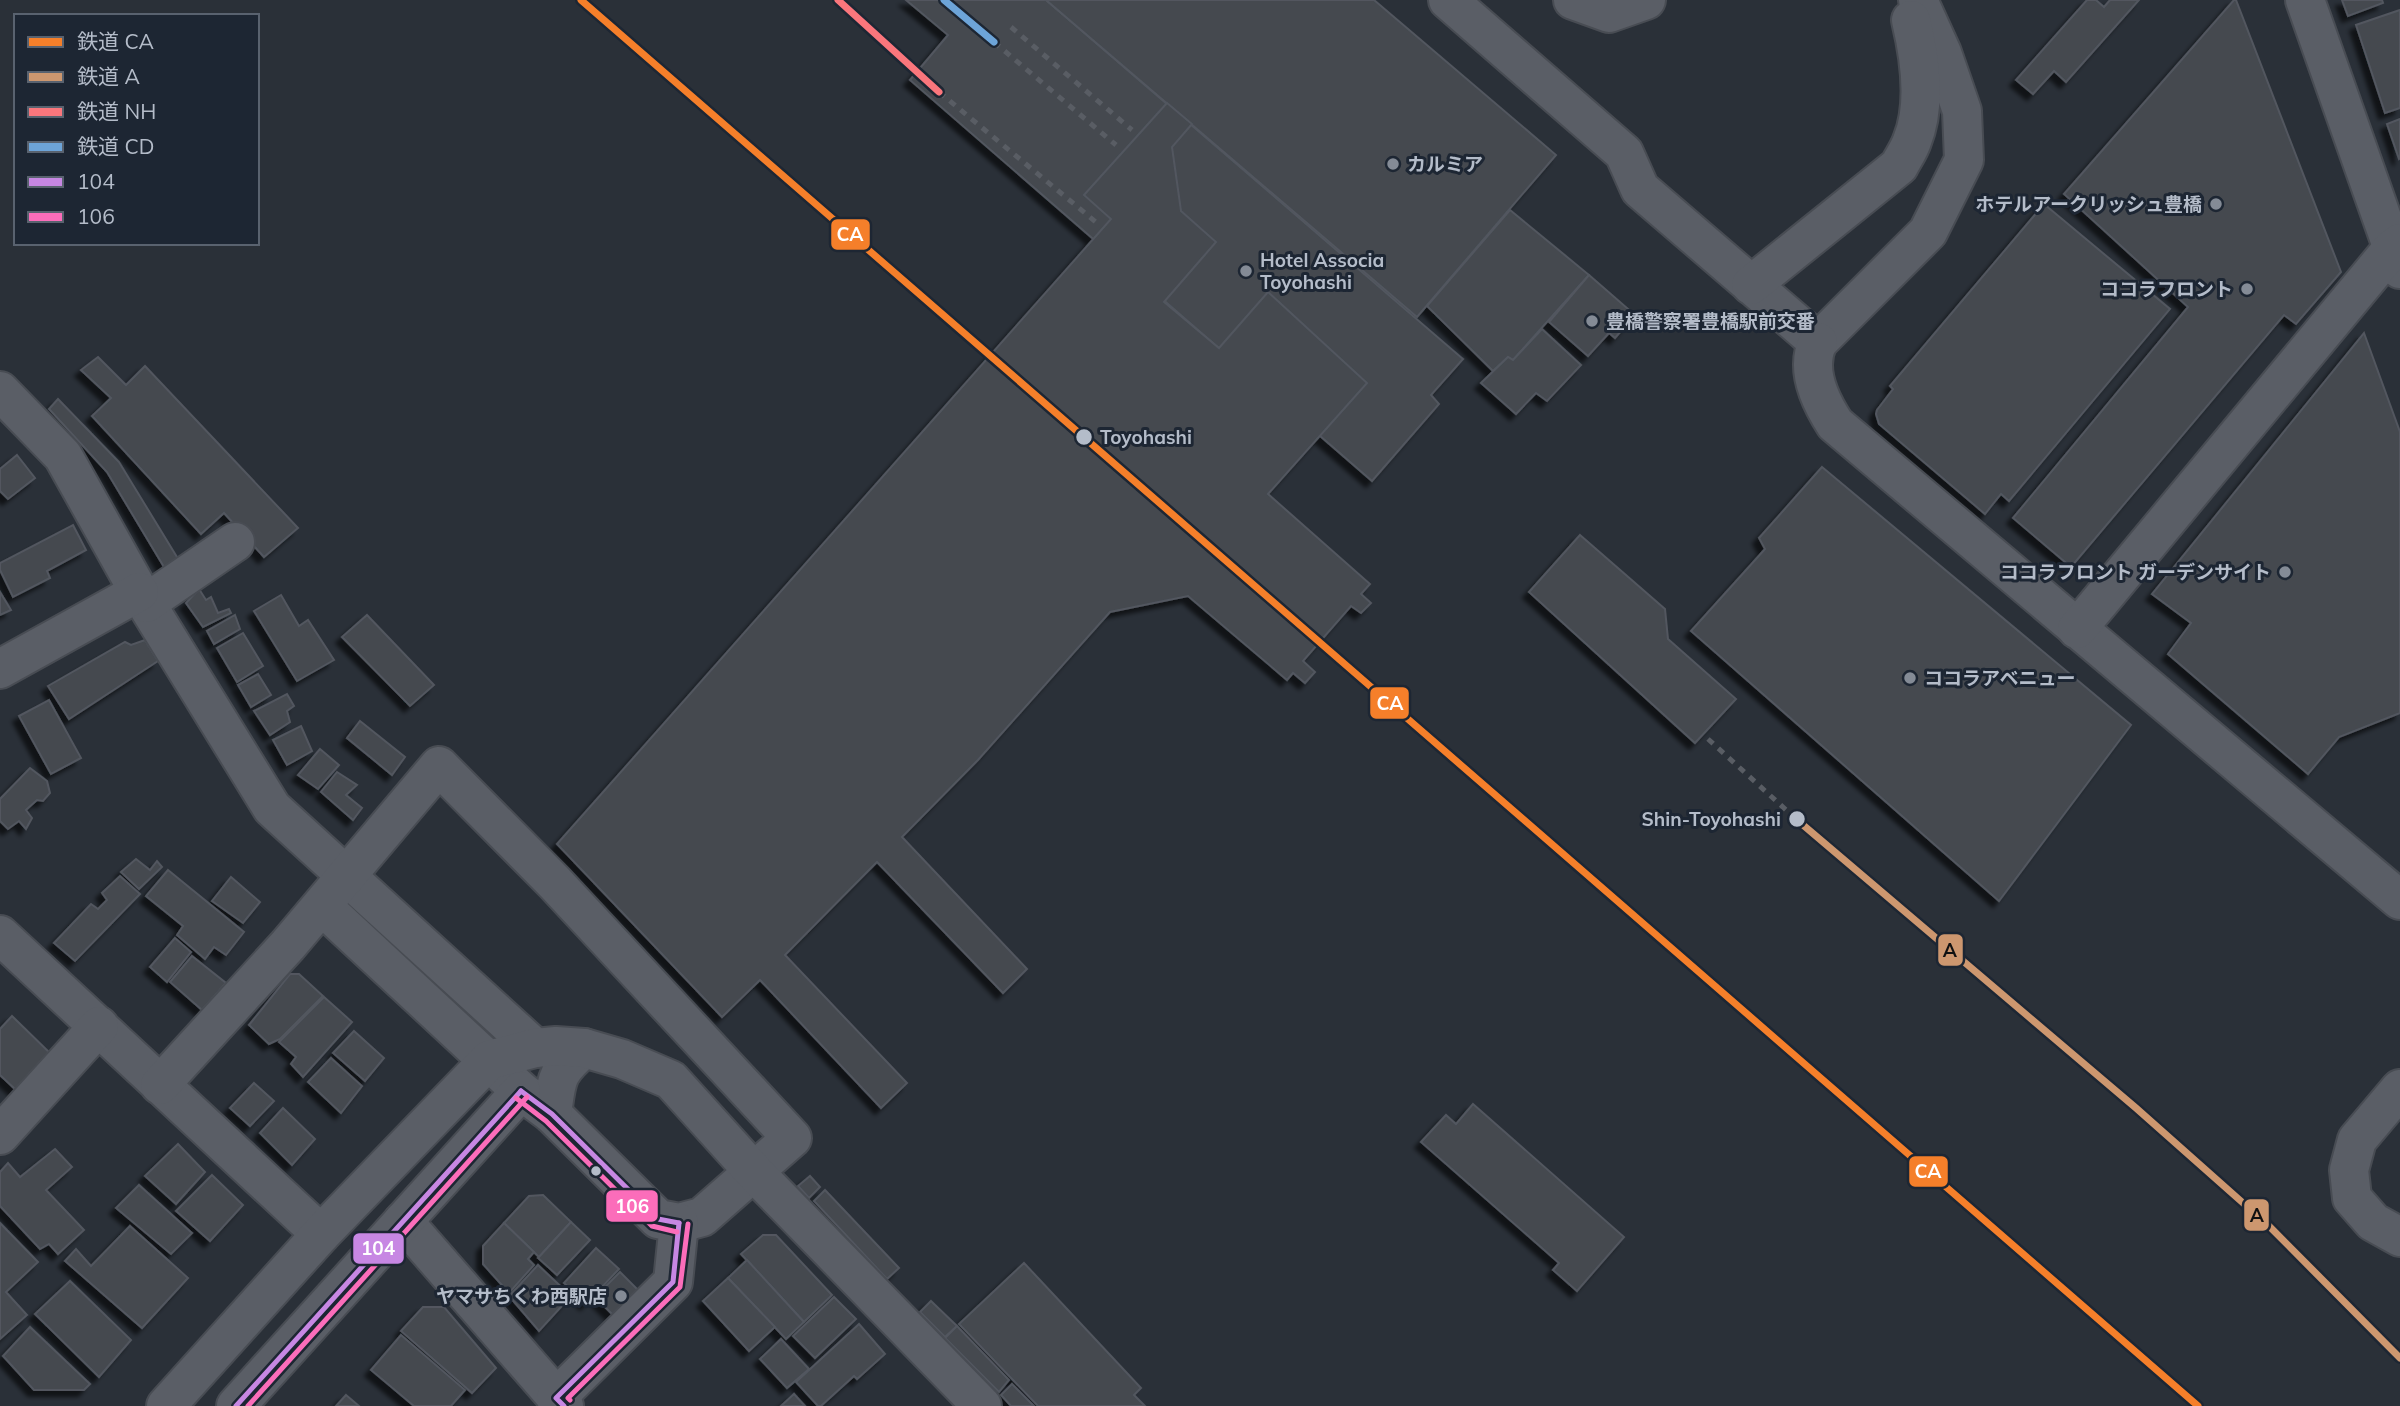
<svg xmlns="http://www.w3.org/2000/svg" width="2400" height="1406" viewBox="0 0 2400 1406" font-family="Mulish,'Noto Sans JP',sans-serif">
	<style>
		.building { fill: #444950; stroke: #52575f; stroke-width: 2; filter: url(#shadow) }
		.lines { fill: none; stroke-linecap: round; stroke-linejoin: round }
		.minor-casing { stroke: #484c53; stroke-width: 42 }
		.minor { stroke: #5a5e66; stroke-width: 38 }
		.rail { stroke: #595d64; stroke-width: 5; stroke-dasharray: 7 7; stroke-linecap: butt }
		.bus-1-casing { stroke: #1d2633; stroke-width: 10 }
		.bus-2-casing { stroke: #1d2633; stroke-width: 10 }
		.bus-1 { stroke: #c787e3; stroke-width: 5 }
		.bus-2 { stroke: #fb6dba; stroke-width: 5 }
		.rail-1-casing { stroke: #1d2633; stroke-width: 12 }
		.rail-2-casing { stroke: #1d2633; stroke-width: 12 }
		.rail-3-casing { stroke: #1d2633; stroke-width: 12 }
		.rail-4-casing { stroke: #1d2633; stroke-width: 12 }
		.rail-1 { stroke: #f57f2a; stroke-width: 7 }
		.rail-2 { stroke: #cd976f; stroke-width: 7 }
		.rail-3 { stroke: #fa767c; stroke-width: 7 }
		.rail-4 { stroke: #6da4d8; stroke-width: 7 }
		.poi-dot { fill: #848b96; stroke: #1d2633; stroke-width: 2.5 }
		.stop-dot { fill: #b4bcc9; stroke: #1d2633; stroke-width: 2.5 }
		.labels { text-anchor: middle; stroke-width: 6; stroke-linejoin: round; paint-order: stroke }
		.poi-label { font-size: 19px; font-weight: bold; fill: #b4bcc9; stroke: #1d2633; text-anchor: start }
		.stop-label { font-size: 19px; font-weight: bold; fill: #b4bcc9; stroke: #1d2633; text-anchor: start }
		.line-badge { stroke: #1d2633; stroke-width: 2.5 }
		.badge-label { font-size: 19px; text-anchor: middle; font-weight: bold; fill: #fff }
		.pale-badge-label { font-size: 19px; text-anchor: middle; font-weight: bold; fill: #111 }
	</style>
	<defs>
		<filter id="shadow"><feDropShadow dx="-6" dy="6" stdDeviation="2" flood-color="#0009"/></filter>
	</defs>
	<rect width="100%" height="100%" fill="#2a3038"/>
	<g class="building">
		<polygon points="906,0 1046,0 1463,359 1431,395 1439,404 1372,481 910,80 948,35"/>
		<polygon points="1046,0 1374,0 1556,155 1417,317"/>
		<polygon points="2087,0 2096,0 2104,7 2110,0 2139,0 2066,82 2054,71 2033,94 2016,80"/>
		<polygon points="2234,0 2236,0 2341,272 2296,324 2284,315 2071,567 2013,518 2188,307 2064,194"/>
		<polygon points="2342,0 2382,0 2383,3 2348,16"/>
		<polygon points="2400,10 2400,108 2385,113 2356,25"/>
		<polygon points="1167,103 1192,124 1172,147 1181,211 1216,242 1164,302 1219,348 1268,292 1367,383 1268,494 1370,584 1361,594 1371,603 1361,613 1351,606 1303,661 1315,672 1305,683 1293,673 1287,680 1188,596 1110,612 978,760 902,837 1027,969 1003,993 877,862 785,955 907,1083 881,1108 760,980 722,1017 557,844 1111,219 1084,195"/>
		<polygon points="2400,119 2400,158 2399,159 2387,124"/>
		<polygon points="2044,204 2170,309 2009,501 2001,494 1985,514 1879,424 1876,414 1877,410 1893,389 1890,386"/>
		<polygon points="1510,210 1589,275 1513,360 1508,357 1493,371 1427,306"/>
		<polygon points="1589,275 1635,315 1615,338 1609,333 1588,356 1549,322"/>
		<polygon points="1542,329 1581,365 1547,401 1536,393 1516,414 1481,383 1508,357 1513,360"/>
		<polygon points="2364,333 2400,432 2400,713 2339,737 2308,774 2168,654 2191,623 2152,594"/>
		<polygon points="98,357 126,385 145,366 298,528 264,557 224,513 201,534 92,416 111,398 81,370"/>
		<polygon points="58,399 119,462 180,562 167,572 107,472 49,409"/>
		<polygon points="17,455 35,478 8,499 0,491 0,469"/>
		<polygon points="1822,467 2131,725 1999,901 1691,631 1765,549 1759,538"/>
		<polygon points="73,525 86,550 47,571 50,578 13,597 0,570 0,563"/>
		<polygon points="1580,535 1665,609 1668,639 1736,699 1695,743 1529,592"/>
		<polygon points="199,589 206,600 211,597 218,613 229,609 231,613 203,627 186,603"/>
		<polygon points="0,592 11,610 0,615"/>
		<polygon points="281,595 299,626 308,620 334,660 297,681 254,611"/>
		<polygon points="235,615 240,629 214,644 207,631"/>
		<polygon points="367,615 434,685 410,706 342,637"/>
		<polygon points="243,633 263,666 237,682 217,648"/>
		<polygon points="145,640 158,661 69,719 48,686 125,642 131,645"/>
		<polygon points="258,674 271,695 251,707 238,685"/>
		<polygon points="287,694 294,706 287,711 290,722 270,735 254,711"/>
		<polygon points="49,700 81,758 51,774 19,716"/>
		<polygon points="360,721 405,757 392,775 347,738"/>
		<polygon points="301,726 312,751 287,765 273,740"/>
		<polygon points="320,749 339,765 318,789 298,775"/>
		<polygon points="30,768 47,781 50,793 43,801 37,800 26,810 32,818 26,829 19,821 8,829 0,821 0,799"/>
		<polygon points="337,772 357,785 346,795 362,808 353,820 321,792"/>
		<polygon points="136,859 150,870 157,861 162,867 139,889 121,872"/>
		<polygon points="168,870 244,932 226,955 214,947 205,959 177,935 183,926 146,896"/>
		<polygon points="120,876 140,894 75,961 54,943 91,904 98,909 107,900 102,893"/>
		<polygon points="231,877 260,902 243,923 212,901"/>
		<polygon points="175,938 191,952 167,982 150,967"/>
		<polygon points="192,956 226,983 202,1010 170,982"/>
		<polygon points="290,974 299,974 323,996 280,1039 269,1044 249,1025"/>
		<polygon points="324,997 352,1022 303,1077 291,1064 296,1057 279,1042"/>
		<polygon points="12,1016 52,1055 17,1091 0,1075 0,1029"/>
		<polygon points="354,1031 384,1058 365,1081 333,1053"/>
		<polygon points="331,1058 362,1086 341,1113 308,1082"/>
		<polygon points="254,1083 274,1101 250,1126 230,1108"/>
		<polygon points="1473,1104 1624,1237 1577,1291 1553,1270 1559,1263 1421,1142 1446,1115 1456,1124"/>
		<polygon points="283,1108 315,1139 292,1165 260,1133"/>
		<polygon points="178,1144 205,1172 176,1204 145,1176"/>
		<polygon points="55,1149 72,1167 46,1190 84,1230 58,1254 49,1244 40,1249 0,1206 0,1172 8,1163 20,1177"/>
		<polygon points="212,1175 243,1205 210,1241 176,1211"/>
		<polygon points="810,1176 820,1187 809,1198 798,1186"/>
		<polygon points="139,1185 192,1233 171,1254 116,1208"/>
		<polygon points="825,1190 899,1268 887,1279 814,1201"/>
		<polygon points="543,1195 571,1222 539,1257 504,1223 529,1196"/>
		<polygon points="571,1222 590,1240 557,1275 538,1258"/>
		<polygon points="0,1223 38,1262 6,1292 27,1315 0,1339"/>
		<polygon points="504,1223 534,1252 528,1259 534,1265 509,1293 483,1264 483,1246"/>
		<polygon points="130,1226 188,1278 142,1328 65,1261 76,1249 91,1266"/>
		<polygon points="763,1235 776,1235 832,1295 804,1322 741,1254"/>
		<polygon points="596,1248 619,1269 586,1304 564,1283"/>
		<polygon points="747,1260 804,1322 786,1339 728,1278"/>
		<polygon points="1024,1263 1141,1388 1134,1395 1145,1406 1038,1406 959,1324"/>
		<polygon points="538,1265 571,1296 539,1331 509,1296"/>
		<polygon points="620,1272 645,1297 620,1322 595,1297"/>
		<polygon points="728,1278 775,1327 749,1351 703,1301"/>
		<polygon points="70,1281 131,1340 99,1377 35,1314"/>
		<polygon points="834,1297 856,1319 815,1358 793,1336"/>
		<polygon points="931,1301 957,1326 945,1337 920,1312"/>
		<polygon points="423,1307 444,1307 496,1368 472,1393 401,1331"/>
		<polygon points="859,1324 885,1354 857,1379 854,1376 821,1406 818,1406 796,1382"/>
		<polygon points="957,1326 1009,1380 999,1392 945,1338"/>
		<polygon points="30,1327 90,1384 84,1390 34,1390 3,1356"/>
		<polygon points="401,1335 465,1390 451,1406 414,1406 371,1370"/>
		<polygon points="781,1339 809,1369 787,1388 760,1359"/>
		<polygon points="1012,1384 1034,1406 1011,1406 1001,1395"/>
		<polygon points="794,1394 805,1406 781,1406"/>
		<polygon points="346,1395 359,1406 336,1406"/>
	</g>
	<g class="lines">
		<g class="minor-casing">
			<g id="minor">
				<polyline points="1448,0 1624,153 1640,189 1818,342 1928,232 1964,160 1962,111 1942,53 1918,0"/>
				<polyline points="1573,0 1609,13 1646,0"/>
				<polyline points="2305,0 2400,269"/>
				<path d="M1751,285L1899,166C1903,158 1909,150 1912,141C1927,104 1920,58 1911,20"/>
				<path d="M1818,342C1805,369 1820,401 1835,424L2400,900"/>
				<polyline points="0,391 63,456 139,592 272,808 535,1048"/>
				<polyline points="146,603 235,542"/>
				<polyline points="2077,629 2392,249 2400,243"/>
				<polyline points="0,669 139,592"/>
				<polyline points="0,935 321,1234"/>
				<polyline points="160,1085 288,945 439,766 555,883 792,1138 702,1217 679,1223 658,1219 552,1114 521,1091 322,906"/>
				<polyline points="2400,1089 2357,1140 2349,1170 2352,1198 2373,1222 2400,1237"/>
				<path d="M552,1114C557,1078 555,1073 584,1048"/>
				<polyline points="0,1135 99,1026"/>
				<polyline points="403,1221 564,1406"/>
				<polyline points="556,1398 673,1282 679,1223"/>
				<polyline points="166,1406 321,1234 489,1060 535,1048 556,1046 584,1048 622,1059 671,1080 754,1172 982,1406"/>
				<polyline points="236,1406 521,1091"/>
			</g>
		</g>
		<use href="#minor" class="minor"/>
		<g class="rail">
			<polyline points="1011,27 1132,130"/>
			<polyline points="994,42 1116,145"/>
			<polyline points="939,92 1097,223"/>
			<polyline points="1708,739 1796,819"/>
		</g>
		<g class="bus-1-casing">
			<g id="bus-1">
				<polyline points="521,1091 552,1114 658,1219 679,1223"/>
				<polyline points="236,1406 521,1091"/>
				<polyline points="564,1406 556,1398 673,1282 679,1223"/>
			</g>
		</g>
		<g class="bus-2-casing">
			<g id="bus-2">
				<polyline points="516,1098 546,1121 652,1226 677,1232"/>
				<polyline points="570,1400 568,1398 680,1287 688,1224"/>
				<polyline points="248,1406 527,1097"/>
			</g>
		</g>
		<use href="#bus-1" class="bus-1"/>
		<use href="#bus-2" class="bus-2"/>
		<g class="rail-1-casing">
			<polyline id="rail-1" points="581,0 2198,1406"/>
		</g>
		<g class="rail-2-casing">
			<polyline id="rail-2" points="1796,819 2136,1108 2269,1226 2400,1358"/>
		</g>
		<g class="rail-3-casing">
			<polyline id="rail-3" points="838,0 939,92"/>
		</g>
		<g class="rail-4-casing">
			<polyline id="rail-4" points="944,0 994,42"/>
		</g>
		<use href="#rail-1" class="rail-1"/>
		<use href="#rail-2" class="rail-2"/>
		<use href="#rail-3" class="rail-3"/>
		<use href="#rail-4" class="rail-4"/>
	</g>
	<g class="poi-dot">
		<circle cx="1393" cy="164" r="7"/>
		<circle cx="2216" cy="204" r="7"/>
		<circle cx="1246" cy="271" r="7"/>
		<circle cx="2247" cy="289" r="7"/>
		<circle cx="1592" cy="321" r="7"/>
		<circle cx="2285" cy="572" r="7"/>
		<circle cx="1910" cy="678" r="7"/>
		<circle cx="621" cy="1296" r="7"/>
	</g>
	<g class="stop-dot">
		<circle cx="1084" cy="437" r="9"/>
		<circle cx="1797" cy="819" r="9"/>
		<circle cx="596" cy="1171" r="6"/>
	</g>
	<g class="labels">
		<g class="poi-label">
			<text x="1407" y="171">カルミア</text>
			<text x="2202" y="211" text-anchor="end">ホテルアークリッシュ豊橋</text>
			<text x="1260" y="267">Hotel Associa<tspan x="1260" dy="22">Toyohashi</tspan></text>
			<text x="2233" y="296" text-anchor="end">ココラフロント</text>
			<text x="1606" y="328">豊橋警察署豊橋駅前交番</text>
			<text x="2271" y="579" text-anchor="end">ココラフロント ガーデンサイト</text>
			<text x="1924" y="685">ココラアベニュー</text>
			<text x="607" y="1303" text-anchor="end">ヤマサちくわ西駅店</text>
		</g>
		<g class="stop-label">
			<text x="1100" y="444">Toyohashi</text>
			<text x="1781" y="826" text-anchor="end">Shin-Toyohashi</text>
		</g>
	</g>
	<g class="line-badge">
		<rect x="830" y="218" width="41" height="33" rx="7" fill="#f57f2a"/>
		<rect x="1369" y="686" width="41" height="34" rx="7" fill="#f57f2a"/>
		<rect x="1937" y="933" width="27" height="34" rx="7" fill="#cd976f"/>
		<rect x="1908" y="1155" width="41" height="33" rx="7" fill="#f57f2a"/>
		<rect x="605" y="1189" width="54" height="34" rx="7" fill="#fb6dba"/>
		<rect x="2243" y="1198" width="27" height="34" rx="7" fill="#cd976f"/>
		<rect x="352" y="1232" width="53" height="33" rx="7" fill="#c787e3"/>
	</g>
	<g class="badge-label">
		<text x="850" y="241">CA</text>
		<text x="1390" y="710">CA</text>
		<text x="1928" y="1178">CA</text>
		<text x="632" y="1213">106</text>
		<text x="378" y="1255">104</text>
	</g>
	<g class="pale-badge-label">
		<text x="1950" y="957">A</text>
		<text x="2257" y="1222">A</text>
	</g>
	<rect x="14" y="14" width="245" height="231" fill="#1d2633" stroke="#59626f" stroke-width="2"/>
	<rect x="28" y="37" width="35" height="10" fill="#f57f2a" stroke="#59626f" stroke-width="2"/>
	<text x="77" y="49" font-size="21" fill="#b4bcc9">鉄道 CA</text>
	<rect x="28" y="72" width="35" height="10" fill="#cd976f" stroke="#59626f" stroke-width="2"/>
	<text x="77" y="84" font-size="21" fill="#b4bcc9">鉄道 A</text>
	<rect x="28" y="107" width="35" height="10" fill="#fa767c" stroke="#59626f" stroke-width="2"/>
	<text x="77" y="119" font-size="21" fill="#b4bcc9">鉄道 NH</text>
	<rect x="28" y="142" width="35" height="10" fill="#6da4d8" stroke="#59626f" stroke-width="2"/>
	<text x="77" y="154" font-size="21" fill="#b4bcc9">鉄道 CD</text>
	<rect x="28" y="177" width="35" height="10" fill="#c787e3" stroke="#59626f" stroke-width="2"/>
	<text x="77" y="189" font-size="21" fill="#b4bcc9">104</text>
	<rect x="28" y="212" width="35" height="10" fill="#fb6dba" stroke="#59626f" stroke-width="2"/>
	<text x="77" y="224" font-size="21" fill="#b4bcc9">106</text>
</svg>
